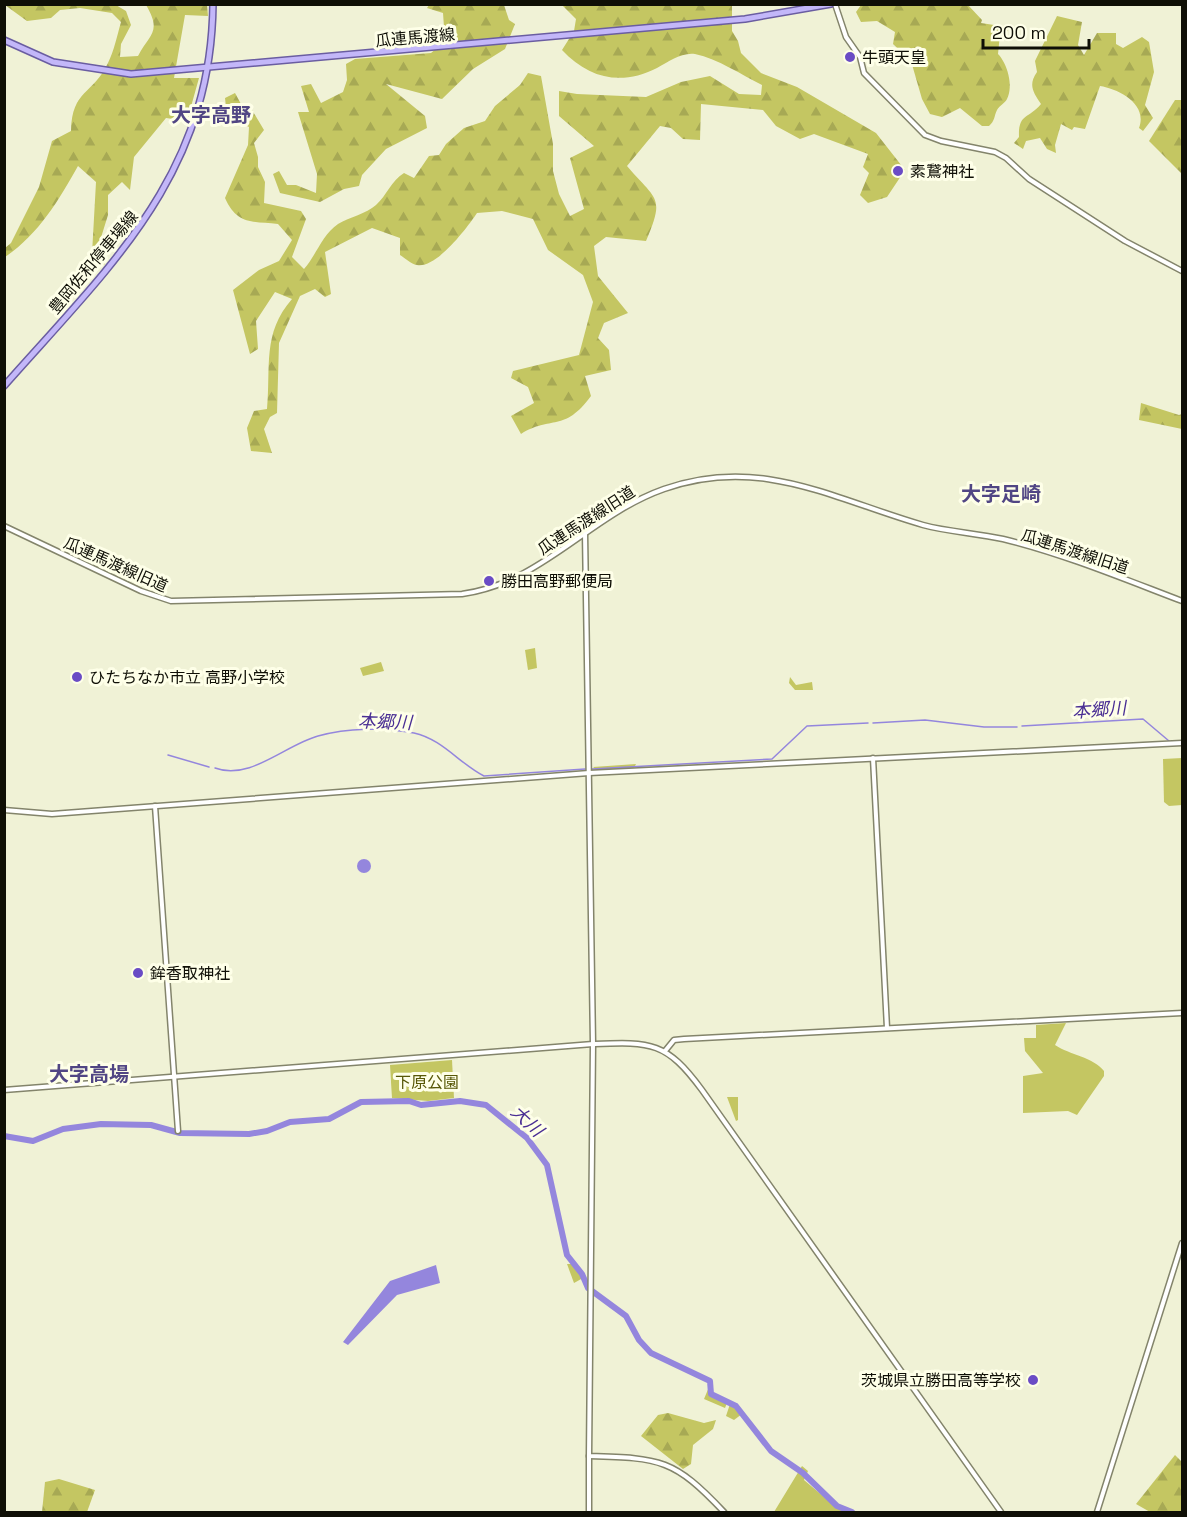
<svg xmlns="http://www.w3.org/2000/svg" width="1187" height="1517" viewBox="0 0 1187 1517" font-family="'Space Grotesk','Noto Sans JP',sans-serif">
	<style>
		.forest { fill: url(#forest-firs) }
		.green { fill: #c4c662 }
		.water { fill: #9486dd }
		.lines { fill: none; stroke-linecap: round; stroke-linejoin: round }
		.stream { stroke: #9486dd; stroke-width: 1.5 }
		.river { stroke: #9486dd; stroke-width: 6 }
		.minor-casing { stroke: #83846b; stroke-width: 7 }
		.major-casing { stroke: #6a5da1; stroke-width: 8 }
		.minor { stroke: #fff; stroke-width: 4 }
		.major { stroke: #c3b7f9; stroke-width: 5 }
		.poi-dot { fill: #6a4cc5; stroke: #feffe8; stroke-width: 2 }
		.labels { text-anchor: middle; stroke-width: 6; stroke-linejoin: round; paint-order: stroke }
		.street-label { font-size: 16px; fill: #0f0f06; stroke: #feffe8 }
		.poi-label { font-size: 16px; fill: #0f0f06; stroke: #feffe8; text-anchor: start }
		.park-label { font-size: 16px; fill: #585808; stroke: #feffe8 }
		.water-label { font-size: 18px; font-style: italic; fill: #4a2f94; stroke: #feffe8 }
		.quarter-label { font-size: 20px; font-weight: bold; fill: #514684; stroke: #feffe8 }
	</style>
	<defs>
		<pattern id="forest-firs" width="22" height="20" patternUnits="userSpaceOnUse" patternTransform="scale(1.5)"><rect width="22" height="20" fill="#c4c662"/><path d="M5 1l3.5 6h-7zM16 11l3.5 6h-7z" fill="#a7a954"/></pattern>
	</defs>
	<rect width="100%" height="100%" fill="#f0f2d6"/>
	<g class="forest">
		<path d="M5,5H116L126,11L131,25L121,44L120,57L138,56C150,33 162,32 146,5H207L208,16L185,15L174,78H199L187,121L166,118L134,157L130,190L122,182L108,195V215L99,244L105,264L91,272L96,182L78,166C59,200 38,235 5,257V248L11,243L39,187L52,141L71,131C72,89 93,95 108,63C114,51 117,36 121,22L112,13L80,8L60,10L51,18L27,21Z"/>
		<polygon points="429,5 504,5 509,20 515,24 505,49 473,69 442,99 386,84 425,116 427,128 386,149 362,175 359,186 344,189 320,202 280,193 273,174 279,171 287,185 296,185 316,193 317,174 298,112 309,112 301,86 311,84 321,103 343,92 347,80 346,64 355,59 431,53 445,41 443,13 427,8"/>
		<path d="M562,5H732V31L738,41L741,53L761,73L797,87L876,133L905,170L887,197L868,203L860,195L869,173L863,167L868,154L814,134L800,139L776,126L763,110L701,104L700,140L683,139L671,128L660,126L627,166C657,201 665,196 646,241L606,237L594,246L598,276L628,313L604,323L598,338L609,350L611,370L585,376L591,396C564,433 551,415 521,434L511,416L534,403L528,387L511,378L513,371L579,355L593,302L583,275L548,250L533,219L502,211L477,213C467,228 436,269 417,265C411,264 405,258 400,255V238L372,228L325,252L331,294L325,297L315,289L300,296L279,343L277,413L270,417L264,429L272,453L251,451L247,428L254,411L267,409C271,367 262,333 292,299L275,292L256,321L258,349L250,354L233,290L259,270L279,261L292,240L278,224C252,221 237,225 225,198L248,145L249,127L227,116L225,98L235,93L241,104L252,110L264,130L254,143L258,157V167L265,182L264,203L301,211L306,219L292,257L304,269C317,254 322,235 338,224C350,217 366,214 376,205C387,195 391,181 404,173L414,178L429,156L439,155L446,144L464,128L485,121L495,106L520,85L528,73L541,76L553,144V171L559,194L570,216L584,209L570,158L594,146L559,116V91L577,94L646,97L681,82L710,76L739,94L761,95L762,85C742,75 718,59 695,54C682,52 668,62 657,68C622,86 589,79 562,50L574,31L576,19Z"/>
		<path d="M861,5H968L982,20L981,23L1007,27L1008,31L1000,34L998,54C1007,63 1014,86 1007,99C1005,103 1000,105 997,110C994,116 995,121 989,126H982L960,108L942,117L930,114L922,99L911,61L893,44L895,32L877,21L861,22L856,12Z"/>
		<path d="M1057,16L1082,22L1078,45L1084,55L1097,33H1116V44L1123,48L1142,37L1149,42L1154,72L1145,105L1153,118L1143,131L1139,128C1148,104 1119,89 1100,86L1085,129L1074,127L1072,130L1061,124L1055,145L1056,153L1047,149L1040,138L1026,141L1023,149L1014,143L1019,137C1018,113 1029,119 1041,104C1033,92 1028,85 1037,72L1035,61Z"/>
		<polygon points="1175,100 1182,100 1182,174 1149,141"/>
		<polygon points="1141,403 1179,415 1182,414 1182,429 1139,420"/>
		<polygon points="668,1413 704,1423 716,1420 713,1429 693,1445 691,1464 683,1469 641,1436 658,1415"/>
		<polygon points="1175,1455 1182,1462 1182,1512 1150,1512 1136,1504"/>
		<polygon points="59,1479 95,1490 87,1512 42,1512 45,1482"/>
	</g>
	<g class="green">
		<polygon points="535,648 537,668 528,670 525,650"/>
		<polygon points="381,662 384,671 363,676 360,668"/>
		<polygon points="790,677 796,685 812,682 813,690 795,690 789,683"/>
		<polygon points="1182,758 1182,805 1169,806 1164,802 1163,759"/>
		<polygon points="636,764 634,768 597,770 593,767"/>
		<path d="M1066,1023L1055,1045C1070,1055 1093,1057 1104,1071V1076L1077,1115L1068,1111L1023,1113V1076L1043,1073L1025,1051L1024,1038H1036V1025Z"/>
		<polygon points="452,1060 454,1098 428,1101 392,1098 390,1065"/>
		<polygon points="727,1097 738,1097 738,1120 736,1121"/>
		<polygon points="567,1264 573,1264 583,1278 574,1283"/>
		<polygon points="709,1387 710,1394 727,1403 725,1408 704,1399"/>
		<polygon points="730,1404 742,1414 734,1420 726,1416"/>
		<polygon points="802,1466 808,1471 804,1480 836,1507 850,1512 774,1512"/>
	</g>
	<g class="water">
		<circle cx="364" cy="866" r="7"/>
		<polygon points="436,1265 440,1283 397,1295 348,1345 343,1342 390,1281"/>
	</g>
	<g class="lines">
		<g class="stream">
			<polyline points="873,723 925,720 984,727 1017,727"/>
			<polyline points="1022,726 1143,719 1169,741"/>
			<polyline points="168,755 209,767"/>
			<path d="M215,768C250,781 285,745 318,736C347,728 384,727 414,733C442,739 460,764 484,776L585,769"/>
			<polyline points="592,769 772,759 807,726 868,723"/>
		</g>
		<polyline class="river" points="4,1136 33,1141 63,1129 101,1124 151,1125 180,1133 249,1134 267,1131 290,1122 329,1119 361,1102 409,1101 421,1105 460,1101 486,1105 527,1138 547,1165 567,1255 582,1274 588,1288 626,1316 639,1340 651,1353 710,1381 711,1394 736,1406 771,1451 803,1473 837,1506 852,1512"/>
		<g class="minor-casing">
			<g id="minor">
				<polyline points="835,4 846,37 860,57 864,73 925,135 941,141 995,152 1006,158 1029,179 1125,241 1182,271"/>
				<path d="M4,526L141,591L171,601L462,594C542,583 590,515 664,489C760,455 833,499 923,525C949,532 976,533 1003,539C1064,554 1124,579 1182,601"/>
				<path d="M585,533L593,1044L589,1456C661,1458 674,1459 724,1512"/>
				<polyline points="873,758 887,1028"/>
				<polyline points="155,806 178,1131"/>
				<polyline points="4,810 52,814 589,773 1182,743"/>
				<polyline points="665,1051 674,1040 684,1039 1182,1013"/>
				<path d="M4,1090L593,1044C651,1042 666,1041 702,1090L1001,1512"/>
				<polyline points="589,1512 589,1456"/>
				<polyline points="1097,1512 1182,1243"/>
			</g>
		</g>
		<g class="major-casing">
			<g id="major">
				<polyline points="4,40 53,62 131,74 745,19 831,4"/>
				<path d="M4,386C109,267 211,176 213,4"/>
			</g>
		</g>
		<use href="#minor" class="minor"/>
		<use href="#major" class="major"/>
	</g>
	<g class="poi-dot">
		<circle cx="850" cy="57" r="6"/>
		<circle cx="898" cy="171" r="6"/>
		<circle cx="489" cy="581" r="6"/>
		<circle cx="77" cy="677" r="6"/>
		<circle cx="138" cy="973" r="6"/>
		<circle cx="1033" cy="1380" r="6"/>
	</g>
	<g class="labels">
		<g class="street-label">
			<text transform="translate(415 37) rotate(-5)" y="6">瓜連馬渡線</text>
			<text transform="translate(93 262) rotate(-50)" y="6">豊岡佐和停車場線</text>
			<text transform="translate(586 520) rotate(-33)" y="6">瓜連馬渡線旧道</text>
			<text transform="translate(1075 551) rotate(18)" y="6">瓜連馬渡線旧道</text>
			<text transform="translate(116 564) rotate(24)" y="6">瓜連馬渡線旧道</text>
		</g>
		<g class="poi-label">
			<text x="862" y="63">牛頭天皇</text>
			<text x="910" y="177">素鵞神社</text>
			<text x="501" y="587">勝田高野郵便局</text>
			<text x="89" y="683">ひたちなか市立 高野小学校</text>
			<text x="150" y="979">鉾香取神社</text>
			<text x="1021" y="1386" text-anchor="end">茨城県立勝田高等学校</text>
		</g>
		<g class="park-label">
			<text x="427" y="1088">下原公園</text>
		</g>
		<g class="water-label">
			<text transform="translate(1099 710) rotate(-4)" y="6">本郷川</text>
			<text transform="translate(385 722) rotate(2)" y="6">本郷川</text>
			<text transform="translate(527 1121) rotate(43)" y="6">大川</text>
		</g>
		<g class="quarter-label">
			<text x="211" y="122">大字高野</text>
			<text x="1001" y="501">大字足崎</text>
			<text x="89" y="1081">大字高場</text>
		</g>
	</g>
	<rect width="1187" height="1517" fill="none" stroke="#0f0f06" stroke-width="12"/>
	<path d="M983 39v9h106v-9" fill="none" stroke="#0f0f06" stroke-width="3"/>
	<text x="992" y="39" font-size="18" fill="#0f0f06" stroke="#feffe8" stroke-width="4.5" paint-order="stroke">200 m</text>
</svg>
